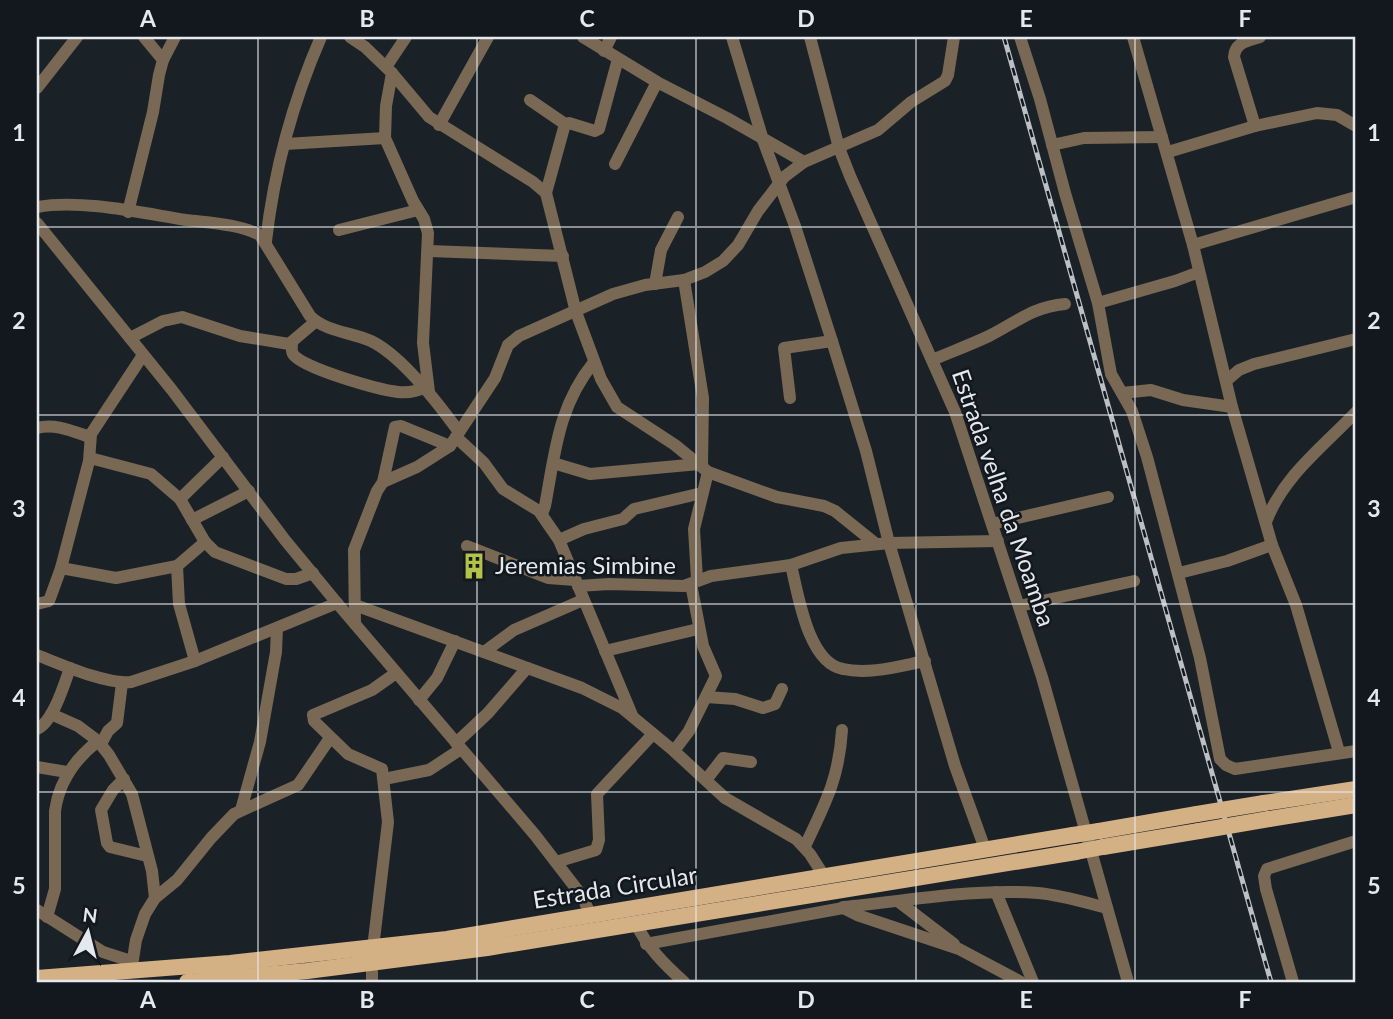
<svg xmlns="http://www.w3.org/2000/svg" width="1393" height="1019" viewBox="0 0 1393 1019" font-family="Lato,sans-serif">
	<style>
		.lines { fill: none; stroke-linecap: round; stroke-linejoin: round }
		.minor { stroke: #796854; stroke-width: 12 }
		.major { stroke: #d4b085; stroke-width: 16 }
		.rail-casing { stroke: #bbc0c4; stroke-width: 5 }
		.rail { stroke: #12181e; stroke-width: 2.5; stroke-dasharray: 8; stroke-linecap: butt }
		.major-bridge { stroke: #d4b085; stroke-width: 16 }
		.grid { fill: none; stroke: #e5e9ed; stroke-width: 2; stroke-opacity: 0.55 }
		.labels { text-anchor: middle; stroke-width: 5; stroke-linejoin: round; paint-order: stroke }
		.street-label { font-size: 24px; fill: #e5e9ed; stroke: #12181e }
		.poi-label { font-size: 24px; fill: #e5e9ed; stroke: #12181e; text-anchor: start }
		.neatline { fill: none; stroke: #e5e9ed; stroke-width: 2.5 }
		.grid-label { font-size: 23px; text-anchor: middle; font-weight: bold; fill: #e5e9ed }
	</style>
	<rect width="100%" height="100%" fill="#1b2227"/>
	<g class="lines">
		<g class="minor">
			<polyline points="144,37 163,60"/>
			<polyline points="350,37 365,47 392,73 429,117 533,182 546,193 576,312 601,379 617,407 675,445 708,472 777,497 824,506 835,511 876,544"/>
			<polyline points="583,37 657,82 727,118 804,162"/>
			<polyline points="732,37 763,140 795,226 832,341 866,451 889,543 955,766 985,849"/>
			<polyline points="810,37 839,148 850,176 955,412 1042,677 1128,982"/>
			<polyline points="1020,37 1040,99 1065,193 1098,303 1111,374 1132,411 1147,457 1200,658 1220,759 1226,765 1235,769 1356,751"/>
			<polyline points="1133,37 1193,245 1232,407 1272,545 1296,605 1339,752"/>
			<polyline points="604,51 611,37"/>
			<polyline points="386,67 406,37"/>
			<polyline points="392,73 386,106 385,138 413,201 424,219 428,233 423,343 429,392"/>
			<polyline points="37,88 77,37"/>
			<polyline points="530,100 565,124"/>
			<polyline points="439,125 488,37"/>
			<path d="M1255,126L1234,57C1235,42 1248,41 1260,37"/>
			<polyline points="285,144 385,138"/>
			<polyline points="1052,145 1084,138 1162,137"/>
			<polyline points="1168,152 1255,126 1317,113 1337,115 1356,126"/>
			<polyline points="615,164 657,82"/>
			<polyline points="546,193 565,124 569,123 595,131 599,129 618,59"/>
			<path d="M37,207C81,199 142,213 186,220C210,223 238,224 260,235L310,316C326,332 351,332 371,341C402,356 438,403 459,432"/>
			<polyline points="128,212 153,112 159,75 163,60 175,37"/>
			<polyline points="37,223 172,390 285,540 337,603 535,835 582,896 591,916"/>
			<polyline points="339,230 418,210"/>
			<path d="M266,241C274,172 293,101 321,37"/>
			<polyline points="1193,245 1356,197"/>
			<polyline points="429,251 563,256"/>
			<polyline points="684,280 703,398 702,466"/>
			<polyline points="655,284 661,250 678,217"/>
			<polyline points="1098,303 1175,281 1199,272"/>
			<polyline points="130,338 163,321 182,317 240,336 289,344 315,322"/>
			<path d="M292,343C292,346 291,351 293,354C301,368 380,390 398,392C407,393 416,392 425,387"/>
			<path d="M932,360C951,352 970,345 989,336C1017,322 1032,307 1065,304"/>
			<polyline points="1226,381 1239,370 1254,364 1356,339"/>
			<polyline points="1122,393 1151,390 1183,400 1232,407"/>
			<polyline points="790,398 784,348 832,341"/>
			<path d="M37,428C55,423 72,431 90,437"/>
			<polyline points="456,437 484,463 503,489 539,511 559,540 632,715"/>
			<polyline points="223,457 180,499 205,542 215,552 286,579 296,579 313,573"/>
			<polyline points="90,458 151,474 180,499"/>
			<polyline points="553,463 590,474 699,464"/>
			<polyline points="383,482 395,427 401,426 450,446"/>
			<path d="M542,514L545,506C555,453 558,406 594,362"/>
			<polyline points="192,520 249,491"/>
			<path d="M1266,522C1283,476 1324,446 1356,412"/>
			<polyline points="992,524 1108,497"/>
			<polyline points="559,540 584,529 623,519 634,509 702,493"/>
			<polyline points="467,546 548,578 575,580"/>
			<path d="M791,565C798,594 808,663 843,669C869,675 899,666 925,661"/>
			<polyline points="177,566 179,604 195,661"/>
			<polyline points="61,568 116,578 177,566 205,542"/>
			<polyline points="1179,573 1227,561 1272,545"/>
			<polyline points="697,579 694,529 708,472"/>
			<polyline points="578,586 609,584 684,586 711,576 791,565 841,548 889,543 998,541"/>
			<polyline points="37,604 49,601 61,568 89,461 91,434 143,355"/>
			<polyline points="355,605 582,688 622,708 674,751 725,798 796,839 810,854 824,876"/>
			<polyline points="1019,606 1134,581"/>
			<polyline points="355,624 354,550 377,491 383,482 417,467 450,446 495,378 508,345 519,336 613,294 645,285 684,280 705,272 723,261 738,245 758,211 784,177 804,162 878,130 911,102 945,81 948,75 954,37"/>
			<polyline points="605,651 698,629"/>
			<polyline points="484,652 514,630 583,600"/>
			<path d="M37,655C60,664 107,685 131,682L195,661L337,603"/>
			<polyline points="706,697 735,699 763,708 775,704 782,689"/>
			<polyline points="419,700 437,678 455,641"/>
			<path d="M37,729C53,722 64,685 70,668"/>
			<polyline points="98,741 109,755 132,794 152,871 155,898"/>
			<polyline points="456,743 488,713 527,668"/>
			<polyline points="101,744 108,731 117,723 122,683"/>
			<polyline points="674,751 689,731 716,676 703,646 691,584"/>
			<polyline points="37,767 67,772"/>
			<polyline points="124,779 113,790 101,810 107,843 110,847 147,856"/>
			<polyline points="384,779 429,770 461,749"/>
			<polyline points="706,780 723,758 751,762"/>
			<polyline points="241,810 260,742 276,652 277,628"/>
			<path d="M805,846C825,804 839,779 842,730"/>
			<polyline points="556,862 596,850 599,840 597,794 653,734"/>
			<polyline points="996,892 1033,982"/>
			<polyline points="899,902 954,944"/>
			<path d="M843,907C908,901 973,888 1038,893C1061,895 1084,902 1107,908"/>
			<polyline points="37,910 103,952 131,961"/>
			<path d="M47,917L55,889V811C59,781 75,759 98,741L78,726L51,714"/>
			<path d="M636,924C648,948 664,964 684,982"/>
			<polyline points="646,944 843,908 857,915 959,949 1021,982"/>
			<polyline points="373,948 388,822 382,769 348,754 314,721 313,715 372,690 396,673"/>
			<polyline points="372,963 372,982"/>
			<polyline points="131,972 136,940 145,914 155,898 177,880 211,838 234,814 298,785 330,738"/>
			<polyline points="1293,982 1266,889 1264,876 1267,869 1356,841"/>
		</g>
		<g class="major">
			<polyline points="1264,803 1356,789"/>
			<polyline points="1269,819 1356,805"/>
			<polyline points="1099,831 1197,814"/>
			<polyline points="1103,847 1199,831"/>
			<polyline points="37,978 230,963 447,939 1073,835"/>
			<polyline points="187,982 307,971 487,948 1076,852"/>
		</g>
		<g class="rail-casing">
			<polyline id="rail" points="1004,37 1271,982"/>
		</g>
		<use href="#rail" class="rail"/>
		<g class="major-bridge">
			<polyline points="1197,814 1264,803"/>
			<polyline points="1199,831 1269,819"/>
			<polyline points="1073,835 1099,831"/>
			<polyline points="1076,852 1103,847"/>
		</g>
	</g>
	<path class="grid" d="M258,37V982M477,37V982M696,37V982M916,37V982M1135,37V982M37,227H1356M37,415H1356M37,604H1356M37,792H1356"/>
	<defs>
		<g id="building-bare" transform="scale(2.1)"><path d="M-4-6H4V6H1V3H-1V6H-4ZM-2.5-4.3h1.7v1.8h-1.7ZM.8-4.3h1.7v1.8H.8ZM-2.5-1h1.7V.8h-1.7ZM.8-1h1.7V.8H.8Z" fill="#b5c249" stroke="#12181e" stroke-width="2.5" paint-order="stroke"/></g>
	</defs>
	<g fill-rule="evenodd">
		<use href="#building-bare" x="474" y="566"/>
	</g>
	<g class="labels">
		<g class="street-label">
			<text transform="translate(1003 498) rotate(71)" y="8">Estrada velha da Moamba</text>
			<text transform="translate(615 888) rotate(-9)" y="8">Estrada Circular</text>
		</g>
		<g class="poi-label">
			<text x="495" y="574">Jeremias Simbine</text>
		</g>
	</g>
	<rect width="1393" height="1019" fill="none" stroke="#12181e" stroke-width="77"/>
	<g transform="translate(88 932) rotate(7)" stroke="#12181e" stroke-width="5" paint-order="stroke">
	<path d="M0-5L12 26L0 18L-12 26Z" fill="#e5e9ed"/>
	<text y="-10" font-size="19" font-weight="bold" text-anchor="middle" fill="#e5e9ed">N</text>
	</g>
	<rect x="38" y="38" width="1316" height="943" class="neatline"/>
	<g class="grid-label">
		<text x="148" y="27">A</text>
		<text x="367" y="27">B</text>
		<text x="587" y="27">C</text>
		<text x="806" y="27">D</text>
		<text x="1026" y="27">E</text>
		<text x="1245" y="27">F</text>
		<text x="19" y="141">1</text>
		<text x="1374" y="141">1</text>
		<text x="19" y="329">2</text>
		<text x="1374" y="329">2</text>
		<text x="19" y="517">3</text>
		<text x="1374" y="517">3</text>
		<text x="19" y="706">4</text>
		<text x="1374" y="706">4</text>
		<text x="19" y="894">5</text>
		<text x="1374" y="894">5</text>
		<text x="148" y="1008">A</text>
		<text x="367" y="1008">B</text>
		<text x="587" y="1008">C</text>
		<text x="806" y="1008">D</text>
		<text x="1026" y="1008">E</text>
		<text x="1245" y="1008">F</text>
	</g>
</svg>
